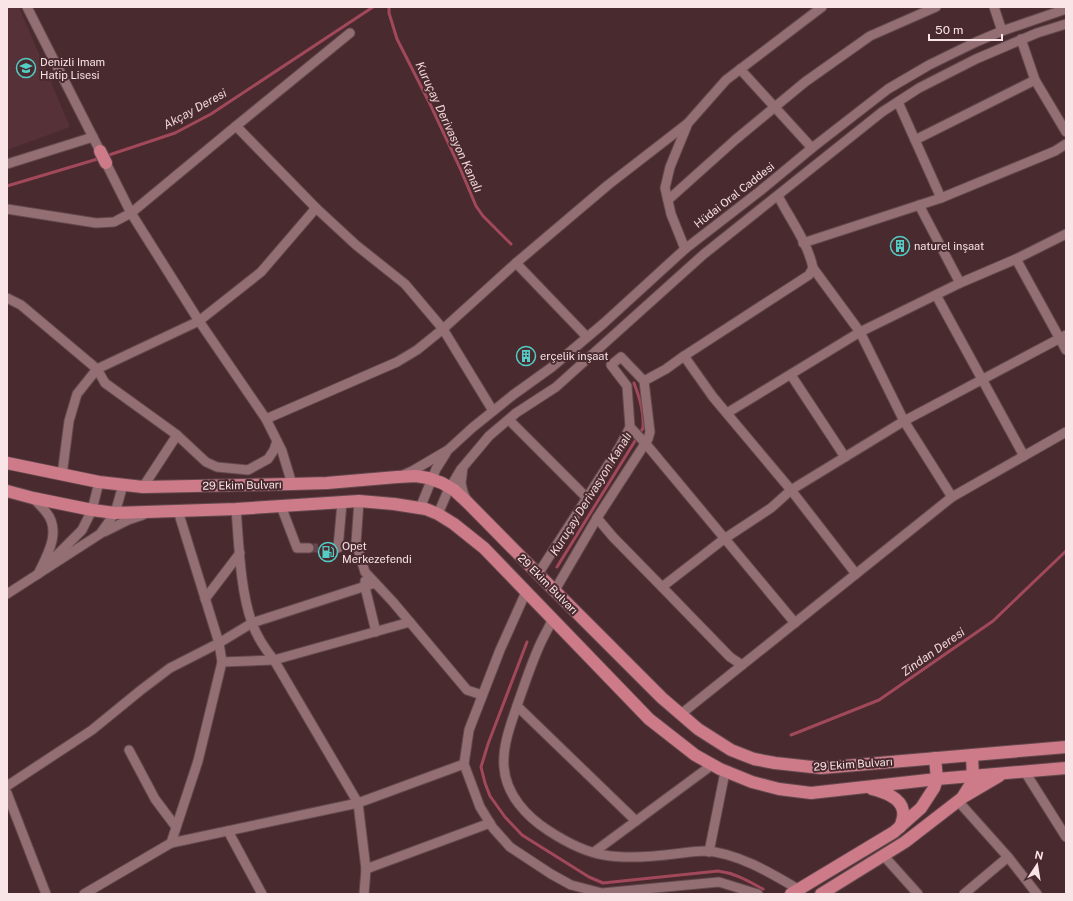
<svg xmlns="http://www.w3.org/2000/svg" width="1073" height="901" viewBox="0 0 1073 901" font-family="'Public Sans',sans-serif">
	<style>
		.built { fill: #573138 }
		.lines { fill: none; stroke-linecap: round; stroke-linejoin: round }
		.stream { stroke: #a1495a; stroke-width: 3 }
		.minor-tunnel { stroke: #63464b; stroke-width: 9; stroke-dasharray: 9 4.5; stroke-linecap: butt }
		.minor-casing { stroke: #63494d; stroke-width: 11 }
		.major-casing { stroke: #63494d; stroke-width: 14 }
		.minor { stroke: #936f74; stroke-width: 9 }
		.major { stroke: #cd7b89; stroke-width: 12 }
		.labels { text-anchor: middle; stroke-width: 4; stroke-linejoin: round; paint-order: stroke }
		.poi-label { font-size: 11px; fill: #f9e4e7; stroke: #492a2f; text-anchor: start }
		.street-label { font-size: 11px; fill: #f9e4e7; stroke: #492a2f }
		.water-label { font-size: 12px; font-style: italic; fill: #f0d6d9; stroke: #492a2f }
	</style>
	<rect width="100%" height="100%" fill="#492a2f"/>
	<polygon class="built" points="11,7 19,7 70,127 7,150 7,9"/>
	<g class="lines">
		<g class="stream">
			<polyline points="389,7 389,13 397,39 431,106 460,168 476,206 483,216 511,244"/>
			<polyline points="106,156 175,133 211,114 373,7"/>
			<polyline points="7,186 101,158"/>
			<path d="M557,567L643,428C644,412 640,399 634,383"/>
			<path d="M527,642L488,744L481,767L485,783L490,796L505,817L522,835L589,877L603,883L718,871C735,873 748,881 763,889"/>
			<polyline points="791,735 879,700 993,621 1066,551"/>
		</g>
		<polyline class="minor-tunnel" points="309,548 335,548"/>
		<g class="minor-casing">
			<g id="minor">
				<polyline points="27,7 100,151"/>
				<polyline points="994,7 1002,31"/>
				<polyline points="1021,39 1035,80 1066,132"/>
				<polyline points="740,69 812,148"/>
				<polyline points="898,102 941,198"/>
				<polyline points="236,126 350,33"/>
				<polyline points="915,140 1035,80"/>
				<polyline points="106,163 131,213 199,321 266,419 282,451 292,484"/>
				<polyline points="7,164 93,137"/>
				<polyline points="668,200 735,140 805,82 870,36 936,7"/>
				<polyline points="919,205 960,283"/>
				<polyline points="7,209 96,223 114,222 131,213 236,126 316,208 356,245 405,284 443,329 493,411"/>
				<polyline points="803,243 941,198 1055,151 1066,144"/>
				<polyline points="685,249 671,214 665,188 670,167 688,123 726,80 822,7"/>
				<polyline points="1016,259 1066,350"/>
				<polyline points="516,263 587,337"/>
				<polyline points="813,268 860,332 904,421 791,490 856,574"/>
				<polyline points="936,295 1024,456"/>
				<polyline points="7,298 21,305 97,369 105,383 177,435 206,462 217,467 248,470 268,459 274,450 277,441"/>
				<polyline points="791,375 845,457"/>
				<polyline points="727,413 860,332 960,283 1016,259 1066,234"/>
				<polyline points="266,419 397,362 417,350 443,329 516,263 608,185 688,123"/>
				<polyline points="509,420 586,497"/>
				<polyline points="630,427 646,444 795,623"/>
				<polyline points="62,475 69,421 77,394 97,369 199,321 261,272 316,208"/>
				<polyline points="403,475 414,470 448,450 472,428 513,395 552,367 604,323 685,249 760,191 812,148 888,89 929,65 976,42 1002,31 1066,9"/>
				<polyline points="143,487 177,435"/>
				<polyline points="952,497 1066,432"/>
				<path d="M33,498C37,502 42,507 46,512C62,531 47,556 38,574"/>
				<polyline points="466,499 463,492 461,483 463,467 489,436 516,413 556,387 704,254 882,112 919,88 976,59 1037,33 1066,24"/>
				<polyline points="359,501 356,543 365,572 393,602 467,690 482,695"/>
				<polyline points="281,506 297,548 309,548"/>
				<polyline points="420,508 436,469 446,453"/>
				<path d="M236,509C239,544 240,590 252,623C257,637 265,649 274,660L358,803L366,869L490,823"/>
				<polyline points="438,514 447,493 461,469"/>
				<path d="M597,518L613,537L662,587L724,539L771,508L791,490L713,397L684,356L809,275L813,268C808,243 790,219 778,196"/>
				<polyline points="104,532 128,520 143,515"/>
				<polyline points="335,548 338,548 342,503"/>
				<polyline points="50,562 82,530 92,510 99,482"/>
				<polyline points="538,574 619,448 630,427 627,386 611,365 621,357 644,381"/>
				<polyline points="365,581 365,587 376,632"/>
				<polyline points="662,587 730,657 742,665"/>
				<polyline points="555,590 597,518 648,439 650,432 644,381 666,369 684,356"/>
				<polyline points="526,592 500,650 469,730 464,764 480,807 493,828 510,847 551,874 571,885 602,893 719,882 758,894"/>
				<polyline points="7,594 100,534 115,513 123,485"/>
				<polyline points="205,599 240,553"/>
				<path d="M553,619C548,629 542,639 538,649C531,665 525,683 519,700C512,721 502,745 504,767C506,795 527,817 549,831C566,842 585,852 604,855C627,859 651,857 674,854C684,853 694,851 704,851C736,852 771,873 798,889"/>
				<polyline points="222,662 274,660 410,622"/>
				<polyline points="517,706 636,821"/>
				<polyline points="681,714 952,497 904,421 1066,335"/>
				<polyline points="129,750 155,799 176,827"/>
				<polyline points="1025,772 1066,837"/>
				<polyline points="7,786 92,730 141,690 170,668 219,643 252,623 375,583"/>
				<polyline points="7,793 46,894"/>
				<polyline points="958,801 1008,857 1037,894"/>
				<polyline points="228,831 262,894"/>
				<polyline points="171,843 358,803 464,764"/>
				<polyline points="594,852 712,765"/>
				<polyline points="709,852 725,772"/>
				<polyline points="883,855 918,894"/>
				<polyline points="84,894 171,843 198,761 222,662 219,643 178,511"/>
				<polyline points="364,894 366,869"/>
				<polyline points="964,894 1008,857"/>
			</g>
		</g>
		<g class="major-casing">
			<g id="major">
				<polyline points="100,151 106,163"/>
				<polyline points="7,463 99,482 143,487 292,484 327,483 397,477 416,476 428,478 442,483 454,490 467,502 538,574 662,698 698,729 731,750 754,759 775,763 821,768 1066,747"/>
				<polyline points="7,491 33,498 92,510 115,513 236,509 359,501 394,504 426,509 438,514 454,524 484,548 649,719 695,755 720,769 752,782 779,789 811,793 937,779 1066,768"/>
				<path d="M872,789C883,792 901,797 903,811C904,816 902,822 900,827"/>
				<polyline points="965,796 999,776"/>
				<polyline points="791,894 894,832 921,808 934,788 937,779 935,758"/>
				<polyline points="821,894 905,842 962,798 969,787 973,779 972,755"/>
			</g>
		</g>
		<use href="#minor" class="minor"/>
		<use href="#major" class="major"/>
	</g>
	<defs>
		<g id="school-ring" transform="scale(1)"><circle r="9.5" fill="#492a2f" stroke="#54cdc6" stroke-width="1.5"/><path d="M0-5L7-2L0 1L-7-2ZM-4 1L0 2.5L4 1V4Q0 6-4 4Z" fill="#54cdc6"/></g>
		<g id="building-ring" transform="scale(1)"><circle r="9.5" fill="#492a2f" stroke="#54cdc6" stroke-width="1.5"/><path d="M-4-6H4V6H1V3H-1V6H-4ZM-2.5-4.3h1.7v1.8h-1.7ZM.8-4.3h1.7v1.8H.8ZM-2.5-1h1.7V.8h-1.7ZM.8-1h1.7V.8H.8Z" fill="#54cdc6"/></g>
		<g id="fuel-ring" transform="scale(1)"><circle r="9.5" fill="#492a2f" stroke="#54cdc6" stroke-width="1.5"/><path d="M-5.5-6h7V0h2V4h1.3V-2.5L3-4.5l.8-.8L6-3V5H2.5V1h-1V6h-7ZM-4.2-4.7v3.2H.2V-4.7Z" fill="#54cdc6"/></g>
	</defs>
	<g fill-rule="evenodd">
		<use href="#school-ring" x="26" y="68"/>
		<use href="#building-ring" x="900" y="246"/>
		<use href="#building-ring" x="526" y="356"/>
		<use href="#fuel-ring" x="328" y="552"/>
	</g>
	<g class="labels">
		<g class="poi-label">
			<text x="40" y="66">Denizli Imam<tspan x="40" dy="13">Hatip Lisesi</tspan></text>
			<text x="914" y="250">naturel inşaat</text>
			<text x="540" y="360">erçelik inşaat</text>
			<text x="342" y="550">Opet<tspan x="342" dy="13">Merkezefendi</tspan></text>
		</g>
		<g class="street-label">
			<text transform="translate(734 195) rotate(-38)" y="4">Hüdai Oral Caddesi</text>
			<text transform="translate(242 485) rotate(-1)" y="4">29 Ekim Bulvarı</text>
			<text transform="translate(548 584) rotate(45)" y="4">29 Ekim Bulvarı</text>
			<text transform="translate(853 764) rotate(-4)" y="4">29 Ekim Bulvarı</text>
		</g>
		<g class="water-label">
			<text transform="translate(195 109) rotate(-29)" y="4">Akçay Deresi</text>
			<text transform="translate(449 127) rotate(65)" y="4">Kuruçay Derivasyon Kanalı</text>
			<text transform="translate(591 494) rotate(-58)" y="4">Kuruçay Derivasyon Kanalı</text>
			<text transform="translate(933 652) rotate(-35)" y="4">Zindan Deresi</text>
		</g>
	</g>
	<rect width="1073" height="901" fill="none" stroke="#f9e4e7" stroke-width="16"/>
	<g transform="translate(1037 865) rotate(12)" stroke="#492a2f" stroke-width="3" paint-order="stroke">
	<path d="M0-3L7 15L0 10L-7 15Z" fill="#f9e4e7"/>
	<text y="-6" font-size="11" font-weight="bold" text-anchor="middle" fill="#f9e4e7">N</text>
	</g>
	<path d="M929 34v6h73v-6" fill="none" stroke="#f9e4e7" stroke-width="2"/>
	<text x="935" y="34" font-size="12" fill="#f9e4e7" stroke="#492a2f" stroke-width="3" paint-order="stroke">50 m</text>
</svg>
